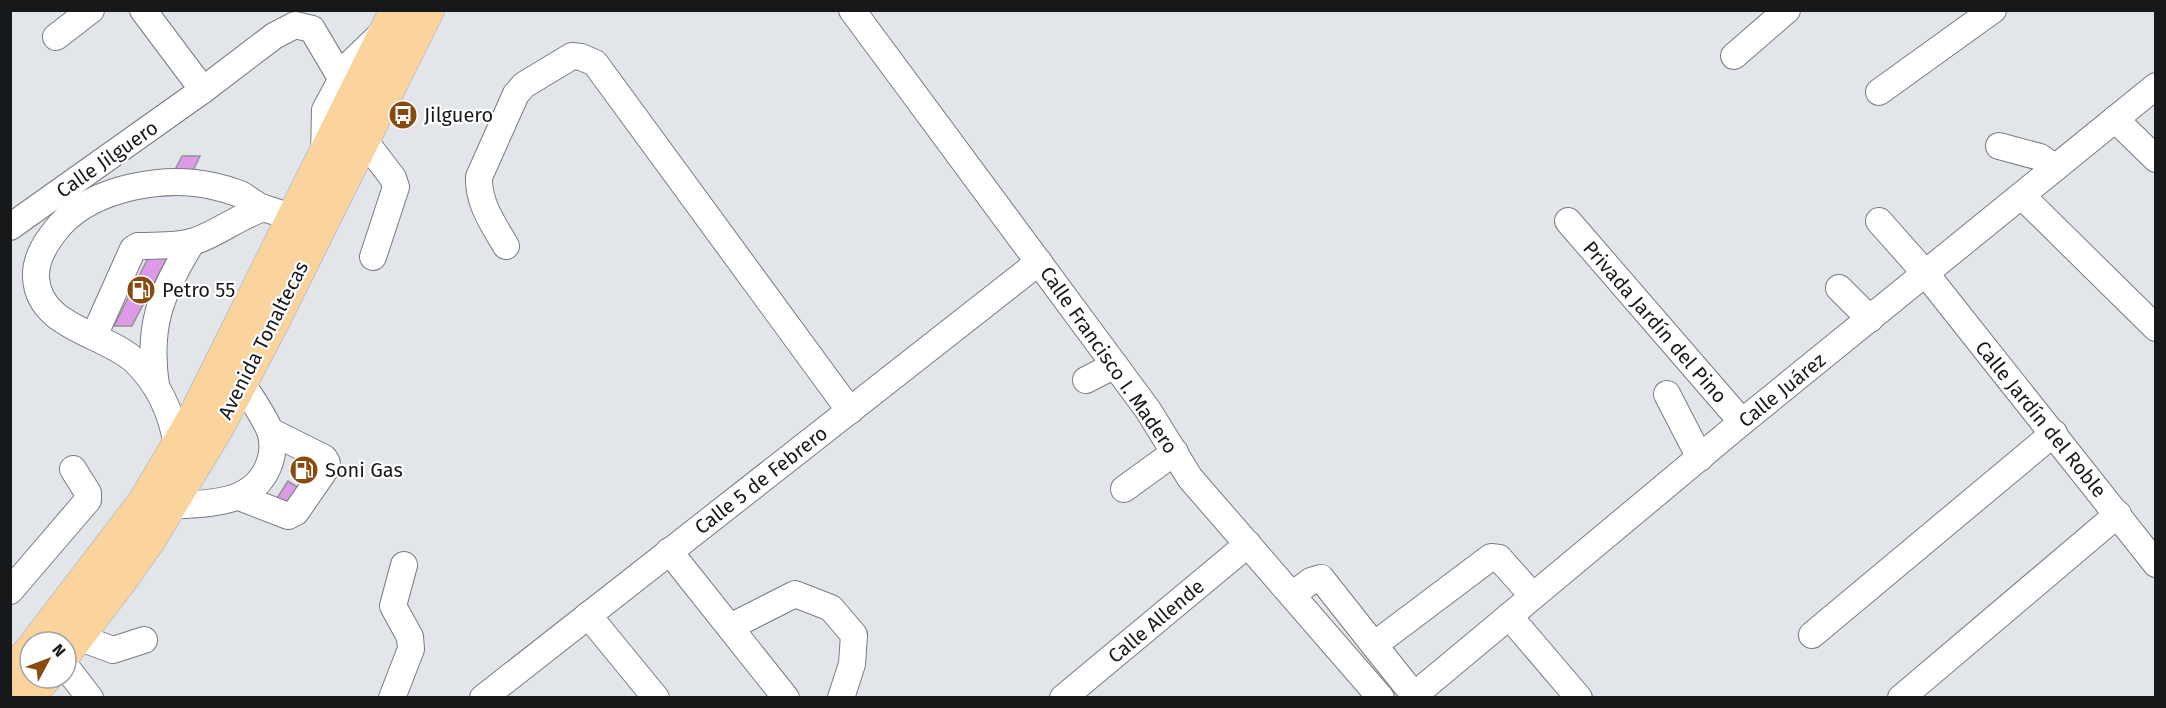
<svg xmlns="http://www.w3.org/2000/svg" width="2166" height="708" viewBox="0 0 2166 708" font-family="'Fira Sans',sans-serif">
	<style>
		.building { fill: #dd9ae7; stroke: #959195; stroke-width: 1.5 }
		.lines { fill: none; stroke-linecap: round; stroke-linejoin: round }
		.minor-casing { stroke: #797c81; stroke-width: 28 }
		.major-casing { stroke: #c3c3c3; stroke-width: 34 }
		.minor { stroke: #fff; stroke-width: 26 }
		.major { stroke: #fad39d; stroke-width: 32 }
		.labels { text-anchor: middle; stroke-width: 4.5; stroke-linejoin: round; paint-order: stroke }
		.poi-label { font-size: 20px; fill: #17181a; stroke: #fff; text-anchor: start }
		.street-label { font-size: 20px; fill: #17181a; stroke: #fff }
	</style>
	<rect width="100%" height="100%" fill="#e2e5ea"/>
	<g class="building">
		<polygon points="182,156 200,156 181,195 162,196"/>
		<polygon points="150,254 169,254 132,326 114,326"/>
		<polygon points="302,456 317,465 306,483 291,475"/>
		<polygon points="288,481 302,490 291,507 277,498"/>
	</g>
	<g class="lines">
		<g class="minor-casing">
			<g id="minor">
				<polyline points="143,10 203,90"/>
				<polyline points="852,10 1148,410 1190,478 1381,698"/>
				<polyline points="56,37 91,10"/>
				<polyline points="1734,56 1787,10"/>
				<polyline points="1879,92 1993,10"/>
				<polyline points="2115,119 2156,159"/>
				<polyline points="364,140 393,178 396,187 373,257"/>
				<polyline points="1999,146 2040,157 2055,168"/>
				<polyline points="324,155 325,110 350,64 378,37"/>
				<polyline points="2022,196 2156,328"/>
				<polyline points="1568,221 1742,422"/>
				<polyline points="1879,221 1926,274 2156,564"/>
				<polyline points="10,227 203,90 274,36 295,25 312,29 341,78"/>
				<path d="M506,246C493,224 478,203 479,177L516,94L524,85L572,56L581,57L595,63L850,411"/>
				<polyline points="1839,288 1870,319"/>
				<path d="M94,336L133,249L138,246C155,245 178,247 195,241C219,233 239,216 264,208"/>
				<polyline points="1086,380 1115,365"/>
				<path d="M156,386C147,325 161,293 192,242"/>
				<polyline points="1667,394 1700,458"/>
				<path d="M177,446C172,414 159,384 135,361C105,333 38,328 36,277C35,257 48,239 60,225C95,187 165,175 213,186C222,188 232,191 240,194C248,198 255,205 263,208C273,211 283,214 293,218"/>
				<polyline points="1124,489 1175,452"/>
				<polyline points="239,497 288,516 296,512 327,467 327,463 324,458 270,431"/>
				<path d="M170,506C205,503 252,506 268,467C273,456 274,442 270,431C263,414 251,398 241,382"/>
				<polyline points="669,551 786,698"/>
				<polyline points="10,591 88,500 88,493 73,469"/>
				<polyline points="1292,595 1311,581 1321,578 1374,645"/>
				<polyline points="588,615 656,698"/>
				<polyline points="1509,616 1579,698"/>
				<polyline points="730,627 795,594 831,608 854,635 852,664 841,698"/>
				<polyline points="1812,635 2054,433"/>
				<polyline points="78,637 113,650 144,640"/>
				<polyline points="66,667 90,698"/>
				<polyline points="1414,695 1374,645 1491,557 1499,558 1533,596"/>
				<polyline points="392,698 411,649 410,637 393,606 404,565"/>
				<polyline points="483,698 1039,262"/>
				<polyline points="1063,698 1248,544"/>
				<polyline points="1411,698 1742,422 2156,86"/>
				<polyline points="1901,698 2118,514"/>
			</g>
		</g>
		<g class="major-casing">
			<g id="major">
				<polyline points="37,642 144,502 194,417 396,10"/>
				<polyline points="66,652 119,583 150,539 218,427 273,322 428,10"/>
				<polyline points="10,674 30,651"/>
				<polyline points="27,698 45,678"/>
			</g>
		</g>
		<use href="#minor" class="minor"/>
		<use href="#major" class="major"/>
	</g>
	<defs>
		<g id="bus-disc" transform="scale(1.5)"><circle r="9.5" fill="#894a0e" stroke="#fff"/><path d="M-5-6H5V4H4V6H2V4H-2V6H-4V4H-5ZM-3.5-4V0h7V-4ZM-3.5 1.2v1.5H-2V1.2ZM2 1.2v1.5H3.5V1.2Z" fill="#fff"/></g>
		<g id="fuel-disc" transform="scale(1.5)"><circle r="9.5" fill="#894a0e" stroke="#fff"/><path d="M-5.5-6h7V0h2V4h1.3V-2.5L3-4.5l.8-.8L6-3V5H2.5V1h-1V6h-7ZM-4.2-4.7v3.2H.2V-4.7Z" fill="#fff"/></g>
	</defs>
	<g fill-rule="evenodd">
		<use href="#bus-disc" x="403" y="115"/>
		<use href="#fuel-disc" x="141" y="290"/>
		<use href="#fuel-disc" x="304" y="470"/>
	</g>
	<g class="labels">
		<g class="poi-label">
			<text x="424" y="122">Jilguero</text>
			<text x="162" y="297">Petro 55</text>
			<text x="325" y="477">Soni Gas</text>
		</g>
		<g class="street-label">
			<text transform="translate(107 159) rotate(-35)" y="7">Calle Jilguero</text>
			<text transform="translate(1655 322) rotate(49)" y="7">Privada Jardín del Pino</text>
			<text transform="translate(263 340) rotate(-63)" y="7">Avenida Tonaltecas</text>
			<text transform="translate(1109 360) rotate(55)" y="7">Calle Francisco I. Madero</text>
			<text transform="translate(1782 390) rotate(-39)" y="7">Calle Juárez</text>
			<text transform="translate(2041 419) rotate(51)" y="7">Calle Jardín del Roble</text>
			<text transform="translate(761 480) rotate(-38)" y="7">Calle 5 de Febrero</text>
			<text transform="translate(1156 621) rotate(-40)" y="7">Calle Allende</text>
		</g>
	</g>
	<rect width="2166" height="708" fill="none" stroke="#17181a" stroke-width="24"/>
	<g transform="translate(48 660) rotate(49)"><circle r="28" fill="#ffffff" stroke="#a2a3a3" stroke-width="1.5"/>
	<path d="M0-4.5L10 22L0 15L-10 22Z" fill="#894a0e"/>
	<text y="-9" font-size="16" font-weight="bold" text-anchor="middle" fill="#17181a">N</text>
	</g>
</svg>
